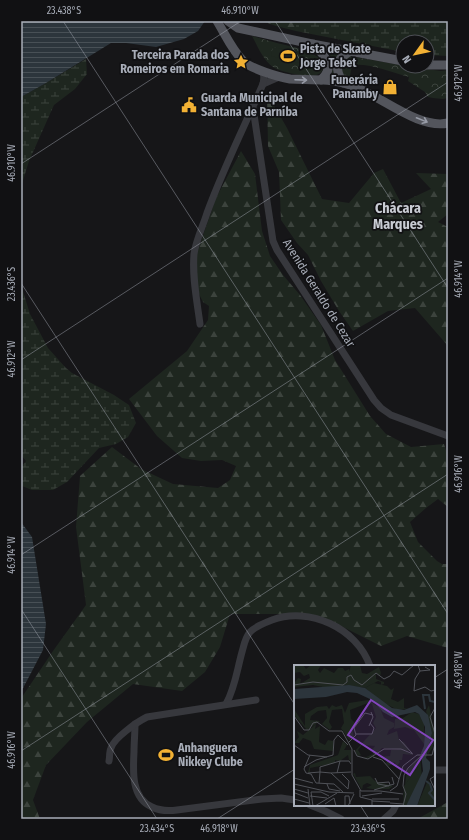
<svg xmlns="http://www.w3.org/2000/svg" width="469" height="840" viewBox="0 0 469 840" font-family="'Fira Sans Condensed',sans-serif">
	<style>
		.forest { fill: url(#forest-firs) }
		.wetland { fill: url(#wetland-marsh) }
		.park { fill: url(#park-crowns) }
		.pitch { fill: #1e261f }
		.water { fill: url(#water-rules) }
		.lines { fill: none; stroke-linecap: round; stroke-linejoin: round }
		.minor { stroke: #37383d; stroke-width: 7 }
		.major { stroke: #53555c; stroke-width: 9 }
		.oneway { stroke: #979ba6 }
		.ticks { fill: none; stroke: #a8adb8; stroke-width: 1; stroke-opacity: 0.45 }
		.labels { text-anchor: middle; stroke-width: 3.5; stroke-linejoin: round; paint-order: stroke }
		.poi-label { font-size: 12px; font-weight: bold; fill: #a8adb8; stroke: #111113; text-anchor: start }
		.street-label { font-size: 12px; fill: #a8adb8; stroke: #111113 }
		.quarter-label { font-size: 14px; font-weight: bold; fill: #c9ccd4; stroke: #111113 }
		.inset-river { fill: none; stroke: #2c353c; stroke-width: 2 }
		.inset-road { fill: none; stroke: #505258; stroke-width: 1 }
		.view { fill: #8446be; fill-opacity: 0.15; stroke: #8446be; stroke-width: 2 }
		.inset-edge { fill: none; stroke: #a8adb8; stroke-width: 2 }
		.neatline { fill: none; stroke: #a8adb8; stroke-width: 1.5 }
		.ticks-label { font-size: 10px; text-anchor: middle; fill: #a8adb8 }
	</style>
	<defs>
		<pattern id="forest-firs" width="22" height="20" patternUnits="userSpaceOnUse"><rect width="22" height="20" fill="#1e261f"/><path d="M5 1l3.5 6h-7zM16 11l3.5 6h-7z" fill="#3c433d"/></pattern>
		<pattern id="wetland-marsh" width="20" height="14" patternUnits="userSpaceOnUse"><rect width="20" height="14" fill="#1e261f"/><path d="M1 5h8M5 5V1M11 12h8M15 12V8" fill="none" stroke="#3c433d"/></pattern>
		<pattern id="park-crowns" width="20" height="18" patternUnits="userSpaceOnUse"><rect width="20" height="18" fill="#1e261f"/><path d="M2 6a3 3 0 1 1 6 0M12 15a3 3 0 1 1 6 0" fill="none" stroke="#3c433d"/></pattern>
		<pattern id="water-rules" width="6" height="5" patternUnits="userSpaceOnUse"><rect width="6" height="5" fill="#2c353c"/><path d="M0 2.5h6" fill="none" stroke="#485056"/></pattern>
	</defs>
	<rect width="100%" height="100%" fill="#161618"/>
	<g class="forest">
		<polygon points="262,21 296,21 296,31 276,26"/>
		<polygon points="267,93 287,128 322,199 349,203 374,173 383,169 401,203 431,189 416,173 448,174 448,214 438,222 448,227 448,346 415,308 388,311 353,331 339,311 321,281 308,255 297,243 281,220 279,172 268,146"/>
		<polygon points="241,151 255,174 262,231 270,256 283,275 300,295 321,325 335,360 370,416 386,434 411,447 444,444 448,457 448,507 438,499 426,508 410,522 418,542 437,561 442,564 448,564 448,648 407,636 381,646 327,619 302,614 230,614 220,647 205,672 182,691 133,684 87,722 46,765 33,800 40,819 21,819 21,703 22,697 53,651 86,605 76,527 80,476 112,447 141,469 173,484 218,488 230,480 236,466 222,460 201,461 182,458 157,436 129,399 187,351 208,320 209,306 203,302 198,292 196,256 216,198"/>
		<polygon points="448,802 448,819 418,819 419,818"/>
	</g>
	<g class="wetland">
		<polygon points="296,21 448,21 448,56 427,55 427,42 403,42 403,52 296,31"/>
		<polygon points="86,59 87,74 75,89 54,105 29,161 21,187 21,97 46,83"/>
		<polygon points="21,285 30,314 48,348 65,367 72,373 114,395 129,405 136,423 128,437 116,444 99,448 67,482 53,490 32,490 22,486 21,467 26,461 21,455"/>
	</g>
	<g class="park">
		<path d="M252,36L277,43L306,50L318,57L323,66C323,69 322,72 319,74C311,79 280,72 273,67C263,60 258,47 252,36Z"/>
		<path d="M330,52L338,54L337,78L330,77C334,70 333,60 329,53Z"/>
		<path d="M348,56L419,68L441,71L448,70V98L443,99L433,98L428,97L425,92L408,81L409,77C391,72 370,63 352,65L349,81C345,79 339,69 341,64C342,61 346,58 348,56Z"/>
	</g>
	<polygon class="pitch" points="273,47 306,55 304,64 271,56"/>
	<g class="water">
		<polygon points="21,21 205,21 198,31 184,39 156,47 126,43 111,43 46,83 21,97"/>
		<polygon points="21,522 32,537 46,624 43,650 21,692"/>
	</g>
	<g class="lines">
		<g class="minor">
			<polyline points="263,84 279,77"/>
			<polyline points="253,108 273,241 277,250 374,400 381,408 391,415 448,436"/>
			<path d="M200,324C197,301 192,277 194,254C196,240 203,226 207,213C223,169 244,127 263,84C264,77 265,75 260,70"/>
			<path d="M226,704C235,688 237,670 242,652C244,645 245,638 250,632C256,626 264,623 272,620C309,606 357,628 370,666"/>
			<path d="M135,724C135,733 134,743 134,752C133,771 131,798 152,807C160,811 169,811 177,810L262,799L281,798L295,800"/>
			<path d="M109,761C110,757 109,752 111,748C114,738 137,722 147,717L256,700"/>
			<polyline points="434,770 448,770"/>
			<polyline points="310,805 325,811 341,819"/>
			<polyline points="384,819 393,811 396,805"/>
		</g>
		<g class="major">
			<path d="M217,21C225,34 232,50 243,61C251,69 279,77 290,79C309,80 331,78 350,85C379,94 418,130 448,123"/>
			<polyline points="228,21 238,28 312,44 403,61"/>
			<path d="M313,44C325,56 336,66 321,80"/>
			<polyline points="427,65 448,65"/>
			<path d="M343,83C334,68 335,59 351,51"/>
		</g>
	</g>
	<defs><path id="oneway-shaft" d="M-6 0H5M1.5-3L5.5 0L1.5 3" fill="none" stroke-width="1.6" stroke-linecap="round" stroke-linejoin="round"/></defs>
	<g class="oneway">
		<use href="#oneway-shaft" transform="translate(301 80) rotate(2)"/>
		<use href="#oneway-shaft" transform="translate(422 120) rotate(22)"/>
	</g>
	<path class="ticks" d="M63,21L448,614M275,21L448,288M21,164L241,21M21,283L295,705M21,360L448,82M21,555L448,278M21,609L157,819M434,678L448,669M21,751L448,474M360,805L369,819M217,819L295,769"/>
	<defs>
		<g id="stadium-bare" transform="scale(1.2)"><path d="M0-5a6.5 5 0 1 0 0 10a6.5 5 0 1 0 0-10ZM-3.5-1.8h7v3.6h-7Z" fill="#f2b134" stroke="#111113" stroke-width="2.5" paint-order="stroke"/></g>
		<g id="sight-bare" transform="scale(1.2)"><path d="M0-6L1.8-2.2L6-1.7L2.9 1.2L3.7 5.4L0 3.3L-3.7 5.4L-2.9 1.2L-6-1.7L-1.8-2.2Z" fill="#f2b134" stroke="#111113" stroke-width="2.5" paint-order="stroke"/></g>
		<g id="shop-bare" transform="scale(1.2)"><path d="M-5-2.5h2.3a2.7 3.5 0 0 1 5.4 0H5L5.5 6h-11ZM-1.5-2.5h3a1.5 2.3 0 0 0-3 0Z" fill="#f2b134" stroke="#111113" stroke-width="2.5" paint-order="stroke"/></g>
		<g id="civic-bare" transform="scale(1.2)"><path d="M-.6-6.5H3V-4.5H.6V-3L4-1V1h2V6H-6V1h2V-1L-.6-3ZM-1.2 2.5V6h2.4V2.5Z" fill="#f2b134" stroke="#111113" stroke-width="2.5" paint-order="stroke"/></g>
	</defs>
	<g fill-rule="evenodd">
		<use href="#stadium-bare" x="288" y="56"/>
		<use href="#sight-bare" x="241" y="62"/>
		<use href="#shop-bare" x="390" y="87"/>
		<use href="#civic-bare" x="189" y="105"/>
		<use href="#stadium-bare" x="166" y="755"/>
	</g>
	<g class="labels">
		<g class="poi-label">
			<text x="300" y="53">Pista de Skate<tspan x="300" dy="14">Jorge Tebet</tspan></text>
			<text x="229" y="59" text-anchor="end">Terceira Parada dos<tspan x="229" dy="14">Romeiros em Romaria</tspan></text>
			<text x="378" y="84" text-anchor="end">Funerária<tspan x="378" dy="14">Panamby</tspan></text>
			<text x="201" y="102">Guarda Municipal de<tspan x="201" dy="14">Santana de Parníba</tspan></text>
			<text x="178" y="752">Anhanguera<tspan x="178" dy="14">Nikkey Clube</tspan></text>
		</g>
		<g class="street-label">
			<text transform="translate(319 293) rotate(58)" y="4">Avenida Geraldo de Cezar</text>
		</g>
		<g class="quarter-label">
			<text x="398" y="213">Chácara<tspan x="398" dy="16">Marques</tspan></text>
		</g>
	</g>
	<g transform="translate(294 665)">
		<rect width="141" height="141" fill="#161618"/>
		<path d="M0,0H9L12,4L17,0H27L24,5L26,8L30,3L40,8L44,3H49L51,6L55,4V7L57,0H66L68,8L73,9L85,2L87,8L86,11L82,8V14L90,17V19L87,20V17L84,16L71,23L52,20L38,24L19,20L0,22L1,13V17L4,13L7,14L6,19L16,13L15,9L10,11L6,7L0,8ZM74,35L86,43L90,53L100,58V62L95,65L93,70L103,66L105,75L110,77L116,86L88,83L79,92L70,93L79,89L78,85L73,91L81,81L68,80L64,85L67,90L64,91L61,86L82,63L79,58L82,52L78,39L74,38L56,45L57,54L61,58L58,64L60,72L55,75L47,63L50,58L48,44L38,45L35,57L38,62L36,65L28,59L33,53L32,45L24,46L17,51L16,55L26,56L13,65L0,50V44L11,61V49L23,42L33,41L35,44L38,40L42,42L48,40L51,48L55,38ZM135,40L141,70L139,82L133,91L138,68L132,46ZM22,59L21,64L26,61L25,77L31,80L34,75L39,76V86L20,84L17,76L9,73L5,78H0L5,72L3,66L9,70ZM49,76L53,80L50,85H57V96L55,95L54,90L46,96L41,95V98L16,103V107H14L16,100L44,90ZM97,85H109L119,90L109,89L108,95H105L106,97L102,102L101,97L95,101L92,99L93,95L84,92L96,91ZM126,92L128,112L112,141H109L110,121L121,106L124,102L122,95ZM61,108L62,112L76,111L81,116L99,121L95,124H78L72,123L78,120L73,118L69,120L68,125L59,109Z" fill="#1e261f"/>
		<path d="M80,18L93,21L97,25L100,23L97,34L104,37L110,33V43L114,44L104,45L88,37L71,23ZM118,47L125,49L130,58V79L120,65L111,62L100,64L101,54L109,53ZM122,95L124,102L111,120L113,105ZM134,115L141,128V141H123Z" fill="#1e261f"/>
		<path d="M55,20L71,23L98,43L110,45L123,40L134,50L138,68L132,93L136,97V104L123,141H112L129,106L127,88L130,81L131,62L125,49L121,47L98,52L89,47L78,35L63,28L53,27L32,32L0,34V24Z" fill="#2c353c"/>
		<path class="inset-river" d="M131,44L129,30H135L136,36L141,37M132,116L136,119L138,125L135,128L141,135"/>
		<path class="inset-road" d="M124,0L126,6L121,14L120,26L131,22L137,26L141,25M126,6L136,5L131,2M0,20L19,17L49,20L53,17V12L57,10L60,15L68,20L82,8L90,14L96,11L100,6L108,10L120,0M141,43L136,52L141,69M0,51L10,65H15L19,58L23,57L35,66H48L58,84V110L67,126H86L109,129M75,61L79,52L77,47M62,69H78L80,63L76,58M105,74L118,88M54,78L62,70L60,63L71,48L79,50M0,80L14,90L33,92M60,85L63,91L74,94L90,84H107L119,89M79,92L88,95L105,114M10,102L22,95L39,90L40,75L44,70L54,80M12,108L17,109L22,118L40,119L49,127M12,108L10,104L16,90M14,108L26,107V102L46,96M37,108L57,107M43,108L46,96H55L57,99M141,111L136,114L141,125M0,113L19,118M81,113L84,119L95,121M25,118L26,107L37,108L54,124L55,116L48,109M83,118L95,117L96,120M0,119L35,127L60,128M33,119L35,124L46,126M0,124L14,128M14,124L16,141M66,125V132L78,135V141M80,125L100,119L98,112M96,126L103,121L109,101L123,90H138L141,79M1,128L14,133M16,131L33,133M68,131L88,128M0,134L15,138M78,134H105M78,136L96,137M96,138L109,139M31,139L40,133L42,141M19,141L17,127H27L35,131M21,141L43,128M51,141V131H55L56,139M54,141L60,129M109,141L112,129L109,121L110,110L114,103L127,91"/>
		<path class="view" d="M77,35L139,75L116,110L54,70Z"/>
		<rect width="141" height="141" class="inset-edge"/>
	</g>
	<rect width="469" height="840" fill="none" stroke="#111113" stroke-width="44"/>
	<g transform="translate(415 54) rotate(237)"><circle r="19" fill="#111113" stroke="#4d4f55"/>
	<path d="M0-3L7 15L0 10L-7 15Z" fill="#f2b134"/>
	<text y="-6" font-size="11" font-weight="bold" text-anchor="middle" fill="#a8adb8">N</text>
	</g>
	<rect x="22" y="22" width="425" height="796" class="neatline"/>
	<g class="ticks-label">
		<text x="64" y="14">23.438°S</text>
		<text x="240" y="14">46.910°W</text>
		<text transform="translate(458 83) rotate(-90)" y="4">46.912°W</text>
		<text transform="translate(11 163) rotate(-90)" y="4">46.910°W</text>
		<text transform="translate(458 279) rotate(-90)" y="4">46.914°W</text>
		<text transform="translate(11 284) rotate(-90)" y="4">23.436°S</text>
		<text transform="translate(11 359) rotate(-90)" y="4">46.912°W</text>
		<text transform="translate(458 474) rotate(-90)" y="4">46.916°W</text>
		<text transform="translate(11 555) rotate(-90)" y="4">46.914°W</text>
		<text transform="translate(458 670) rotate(-90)" y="4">46.918°W</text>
		<text transform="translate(11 750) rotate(-90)" y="4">46.916°W</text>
		<text x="157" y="832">23.434°S</text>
		<text x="219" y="832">46.918°W</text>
		<text x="368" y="832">23.436°S</text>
	</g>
</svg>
